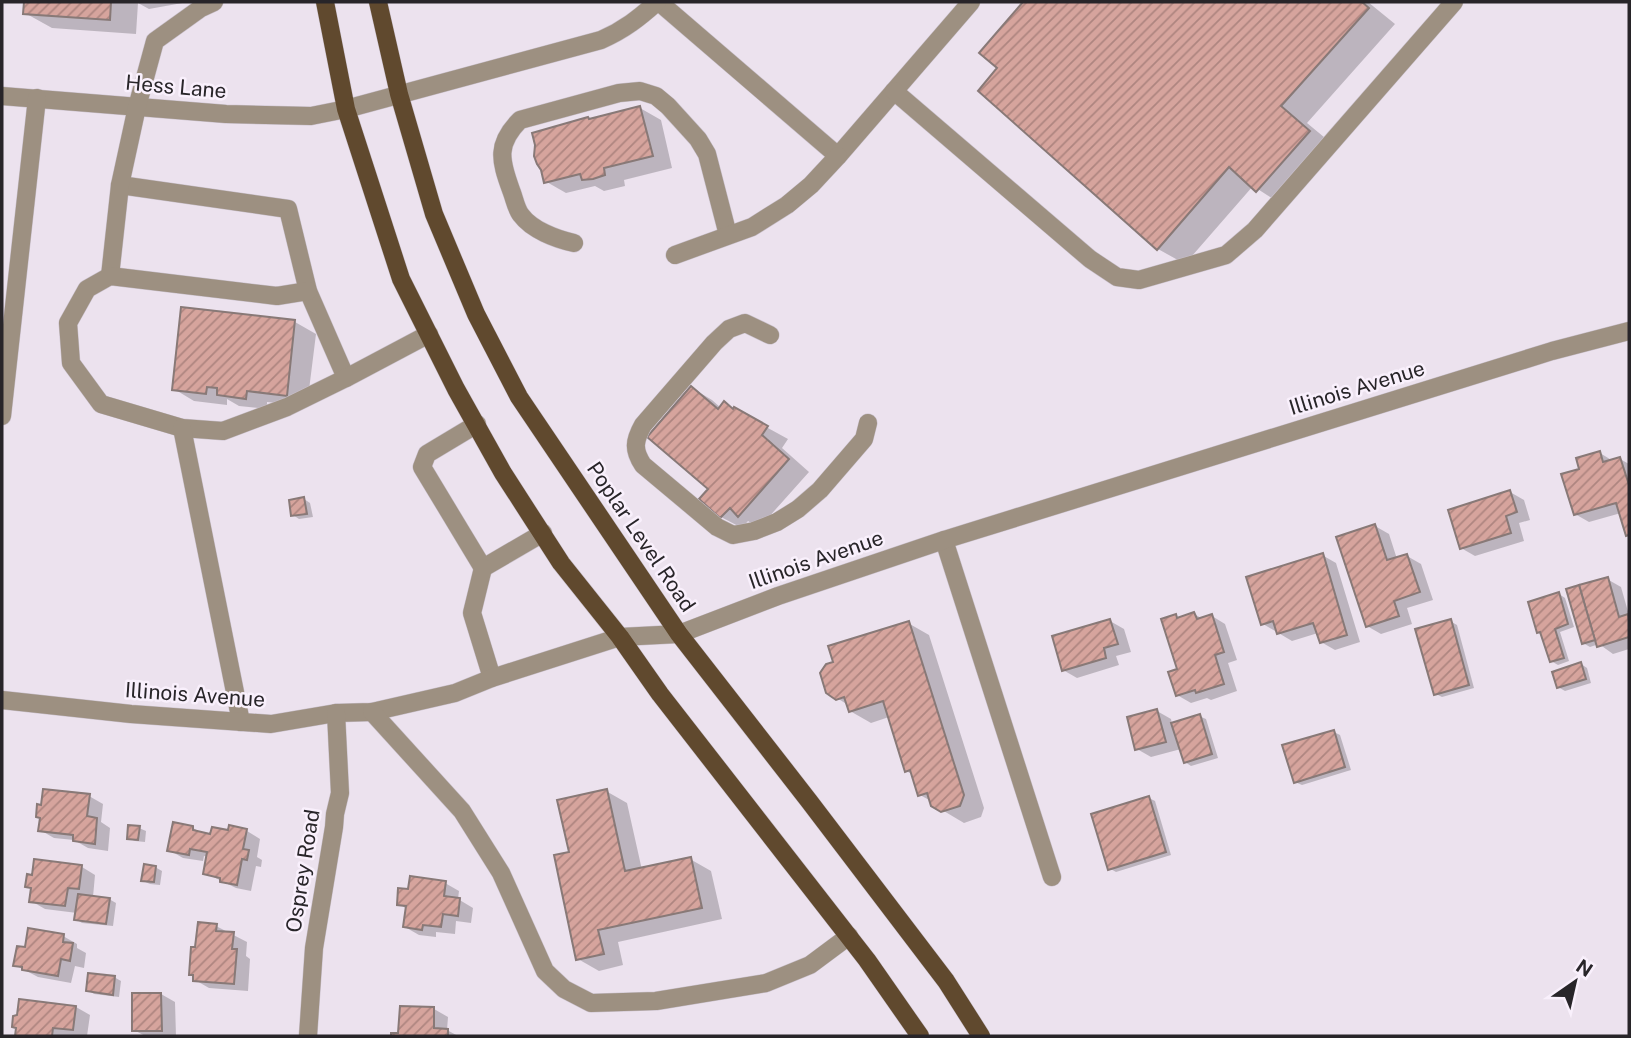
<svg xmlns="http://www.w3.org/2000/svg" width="1631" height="1038" viewBox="0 0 1631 1038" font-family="'Public Sans',sans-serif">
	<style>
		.shadow { fill: #0003 }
		.building { fill: url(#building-hatch); stroke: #887977; stroke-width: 2 }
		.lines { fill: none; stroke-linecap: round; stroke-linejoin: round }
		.minor-casing { stroke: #c9c0cb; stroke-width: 19 }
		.major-casing { stroke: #c9c0cb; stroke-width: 19 }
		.minor { stroke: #9d9081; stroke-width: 18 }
		.major { stroke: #60492e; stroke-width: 18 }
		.labels { text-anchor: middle; stroke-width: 5; stroke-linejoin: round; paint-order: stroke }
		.street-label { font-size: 21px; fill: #282529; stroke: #f9f0fc }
	</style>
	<defs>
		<pattern id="building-hatch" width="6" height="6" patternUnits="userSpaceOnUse" patternTransform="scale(1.75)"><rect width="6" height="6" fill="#d6a49d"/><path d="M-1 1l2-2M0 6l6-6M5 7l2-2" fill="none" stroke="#ae8580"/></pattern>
	</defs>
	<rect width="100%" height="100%" fill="#ece2ee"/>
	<g class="shadow">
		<polygon points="26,2 188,2 149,9 138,3 136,34 52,28 25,13"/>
		<polygon points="1026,2 1368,2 1395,24 1307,123 1336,147 1284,206 1253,186 1185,264 1158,249 980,91 1000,68 981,52"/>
		<polygon points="640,108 661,120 672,168 624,180 625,186 604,191 595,186 566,193 545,181 590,120"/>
		<polygon points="183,309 295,322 316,334 307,406 267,402 267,409 239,406 227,399 227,405 194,401 174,389"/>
		<polygon points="692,388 712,400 721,408 724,404 788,439 782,448 809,472 759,528 748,521 742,528 721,517 711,489"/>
		<polygon points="1600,453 1613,461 1620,459 1629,464 1629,535 1621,513 1589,522 1575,514 1581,470"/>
		<polygon points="1510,492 1524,500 1530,520 1519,523 1524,541 1475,556 1461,548"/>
		<polygon points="304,499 310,503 313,517 299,519 293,515"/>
		<polygon points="1375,526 1389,534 1397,559 1407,556 1421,564 1433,600 1407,608 1412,624 1381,634 1367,626"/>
		<polygon points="1322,555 1336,563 1360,642 1335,650 1321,642 1318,633 1292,641 1263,624"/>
		<polygon points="1607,579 1621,587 1629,615 1629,649 1613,654 1599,644 1590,647 1583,643"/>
		<polygon points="1559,594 1565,598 1574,627 1560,632 1569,661 1558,665 1551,661 1543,634 1539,632"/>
		<polygon points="1194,614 1203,619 1212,616 1225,624 1237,660 1228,663 1237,691 1211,700 1207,698 1191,703 1177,695 1179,670 1176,616 1180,619"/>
		<polygon points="1110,621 1124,629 1131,652 1116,656 1119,665 1077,678 1063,670"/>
		<polygon points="1450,621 1457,625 1474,688 1442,697 1436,694"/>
		<polygon points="908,623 929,635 984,808 981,817 964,823 932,804 931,801 920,795 914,775 906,771 889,717 871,723 850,711 848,705 837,698"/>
		<polygon points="1581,664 1587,668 1591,683 1565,691 1558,687"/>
		<polygon points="1157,711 1171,719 1172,724 1199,716 1206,719 1218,758 1191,766 1185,762 1181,749 1151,757 1137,749"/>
		<polygon points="1334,732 1340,735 1351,770 1302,785 1295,782"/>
		<polygon points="606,791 627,803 642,870 690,859 711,871 722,919 618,942 623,965 599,971 578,959 571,853"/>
		<polygon points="89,796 103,804 101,822 110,828 108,851 88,848 74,840 54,838 40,830 41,818"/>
		<polygon points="1149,798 1155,801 1171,855 1116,872 1109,868"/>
		<polygon points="139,828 146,831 145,842 135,841 128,838"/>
		<polygon points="193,828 203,834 212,836 247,831 260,839 257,857 262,860 261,867 256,866 251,891 236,888 205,873 208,857 204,856 203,861 183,858 169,850"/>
		<polygon points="82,867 95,875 93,897 109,899 116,903 113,926 82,923 76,919 77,913 45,909 31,901 32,889 27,886"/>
		<polygon points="155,867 162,871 160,885 150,884 143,881"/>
		<polygon points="445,883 459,891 458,899 473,908 471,923 456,921 455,934 436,932 436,937 419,935 405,927 407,909 399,904 410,891"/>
		<polygon points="216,926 247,942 246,956 250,959 248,991 209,988 195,980 197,949"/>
		<polygon points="63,936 77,944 77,948 86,953 84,968 75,966 71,983 38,977 15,965 27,949"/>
		<polygon points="114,977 121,981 119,997 94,994 88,990"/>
		<polygon points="161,994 175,1002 176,1036 145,1036 134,1030"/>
		<polygon points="76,1007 90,1015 87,1036 67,1035 66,1036 17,1036 17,1029"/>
		<polygon points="434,1009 448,1017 447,1030 458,1036 393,1036 393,1034 400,1035"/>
	</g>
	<g class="building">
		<polygon points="24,2 111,2 110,20 23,14"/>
		<polygon points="1023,2 1362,2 1369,8 1281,106 1310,131 1256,192 1229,167 1157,250 978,91 997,68 979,53"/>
		<polygon points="640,106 653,156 604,168 605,175 593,179 582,180 580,174 544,183 541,170 537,164 534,156 535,145 532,133 588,117 589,119"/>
		<polygon points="181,307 295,320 287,396 247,391 246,399 217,395 217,388 207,387 206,394 172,390"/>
		<polygon points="691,386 718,409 724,401 733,409 734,407 768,426 762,435 789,459 738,517 730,508 720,518 699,499 708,489 647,437"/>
		<polygon points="1600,451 1603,462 1620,457 1629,485 1629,535 1626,536 1616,503 1574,515 1561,474 1579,469 1576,458"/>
		<polygon points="1510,490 1517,512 1506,516 1511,533 1460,549 1448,510"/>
		<polygon points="304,497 307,514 291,516 289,500"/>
		<polygon points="1375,524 1387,560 1407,554 1420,592 1394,601 1399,616 1366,627 1336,537"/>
		<polygon points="1323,553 1347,635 1320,643 1313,623 1277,634 1273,621 1261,625 1246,577"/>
		<polygon points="1608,577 1619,617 1628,614 1629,620 1629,637 1597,647 1579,585"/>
		<polygon points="1579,585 1595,640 1582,644 1566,589"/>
		<polygon points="1559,592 1568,624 1555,629 1564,658 1550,662 1540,632 1537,633 1528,602"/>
		<polygon points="1194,612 1197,619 1212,614 1224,652 1215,655 1224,684 1196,693 1195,690 1176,696 1168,672 1177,669 1161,619 1176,614 1177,618"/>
		<polygon points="1110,619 1118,644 1104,648 1106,658 1062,671 1052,636"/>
		<polygon points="1451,619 1469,685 1434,695 1415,629"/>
		<polygon points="909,621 964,795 960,806 941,812 931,806 927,793 918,796 910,770 905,772 883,701 849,712 844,697 836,700 826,693 820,673 826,664 833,662 828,646"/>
		<polygon points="1581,662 1586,679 1557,688 1552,672"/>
		<polygon points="1157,709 1166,742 1135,750 1127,717"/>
		<polygon points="1200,714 1212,754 1184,763 1171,723"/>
		<polygon points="1334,730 1345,767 1294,783 1282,745"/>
		<polygon points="43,789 90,794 87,816 97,818 95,844 73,841 73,835 38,831 40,818 36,817 37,804 41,805"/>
		<polygon points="607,789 625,871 691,857 702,908 598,930 604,954 576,960 554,855 569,852 557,800"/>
		<polygon points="1149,796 1166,852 1108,870 1091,814"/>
		<polygon points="173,822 193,826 193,830 210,834 212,827 228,830 229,825 247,829 243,849 249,850 247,860 242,859 237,885 220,882 220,878 203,874 207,852 190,849 189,855 167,851"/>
		<polygon points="128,825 140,826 138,840 127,839"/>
		<polygon points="34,859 82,865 79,889 68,888 65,906 29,902 31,888 25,887 27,874 32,875"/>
		<polygon points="144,864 156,866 154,882 141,881"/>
		<polygon points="410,876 446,881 444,896 460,898 458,916 443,914 441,927 423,925 422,930 403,927 406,906 397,905 398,888 408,889"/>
		<polygon points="78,894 110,898 106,924 74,920"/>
		<polygon points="198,922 217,924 216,931 234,932 232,949 237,949 234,984 193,981 193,975 189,975 191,947 195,947"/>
		<polygon points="28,928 64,934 63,942 73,943 70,961 61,959 58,976 22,970 22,967 13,966 17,946 25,947"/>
		<polygon points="88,973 115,976 113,995 86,991"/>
		<polygon points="132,993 161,993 162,1031 132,1031"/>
		<polygon points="19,999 76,1006 73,1030 53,1028 52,1036 15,1036 16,1028 12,1027 13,1016 17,1015"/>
		<polygon points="400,1006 434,1007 434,1028 448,1029 448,1036 391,1036 391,1033 398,1033"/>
	</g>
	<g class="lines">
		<g class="minor-casing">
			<g id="minor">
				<polyline points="659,2 838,156 971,2"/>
				<polyline points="894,91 1090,259 1117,277 1139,280 1226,255 1255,230 1454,2"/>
				<path d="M2,96L226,114L311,116L346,109L601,40C624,30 639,18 657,2"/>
				<polyline points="120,185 288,209 308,291 346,378"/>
				<path d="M574,243C556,239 532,230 521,215C516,209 514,197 511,190C500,160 496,144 520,120L619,93L640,91L656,96L668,106L698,139L707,154L728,235"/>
				<polyline points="675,255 752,227 787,205 811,185 838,156"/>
				<polyline points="110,276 120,185 137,107 155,41 201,8 214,2"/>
				<polyline points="308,291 277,296 110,276 87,289 68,323 71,363 101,404 182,428 223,431 287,407 346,378 429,334"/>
				<path d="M770,335L745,323L729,329L714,343L643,425C634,441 633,450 643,465L717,527L733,535L754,531L777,522L798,509L820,490L864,439L868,423"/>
				<polyline points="2,416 37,98"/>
				<polyline points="477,424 427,454 422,467 483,568 543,533"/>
				<polyline points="182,428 241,722"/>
				<polyline points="944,540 1052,877"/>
				<polyline points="483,568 472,613 492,678"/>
				<polyline points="2,700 131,714 271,724 336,713 372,712 455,693 492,678 620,637 679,634 778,596 944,540 1552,351 1629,331"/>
				<polyline points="372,712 462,811 501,873 545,971 564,989 591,1003 656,1001 766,983 810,965 849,936"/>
				<polyline points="308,1036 314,948 334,827 335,814 340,793 336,713"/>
			</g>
		</g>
		<g class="major-casing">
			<g id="major">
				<polyline points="325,2 346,109 401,279 456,389 503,473 561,563 620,637 660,694 867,960 920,1036"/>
				<polyline points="378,2 399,94 434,214 476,314 519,397 679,634 809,801 946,981 981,1036"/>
			</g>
		</g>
		<use href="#minor" class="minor"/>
		<use href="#major" class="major"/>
	</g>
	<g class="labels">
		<g class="street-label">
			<text transform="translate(176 87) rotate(5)" y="7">Hess Lane</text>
			<text transform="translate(1357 388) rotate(-17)" y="7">Illinois Avenue</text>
			<text transform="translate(641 537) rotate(56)" y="7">Poplar Level Road</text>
			<text transform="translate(816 560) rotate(-19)" y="7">Illinois Avenue</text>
			<text transform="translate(195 695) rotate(4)" y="7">Illinois Avenue</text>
			<text transform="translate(303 871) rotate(-81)" y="7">Osprey Road</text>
		</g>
	</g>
	<rect width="1631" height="1038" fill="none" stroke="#282529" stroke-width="7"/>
	<g transform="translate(1575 982) rotate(34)" stroke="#f9f0fc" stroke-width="5" paint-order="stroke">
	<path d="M0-5L12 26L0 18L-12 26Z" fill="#282529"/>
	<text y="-10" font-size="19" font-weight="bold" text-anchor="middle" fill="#282529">N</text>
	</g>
</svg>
